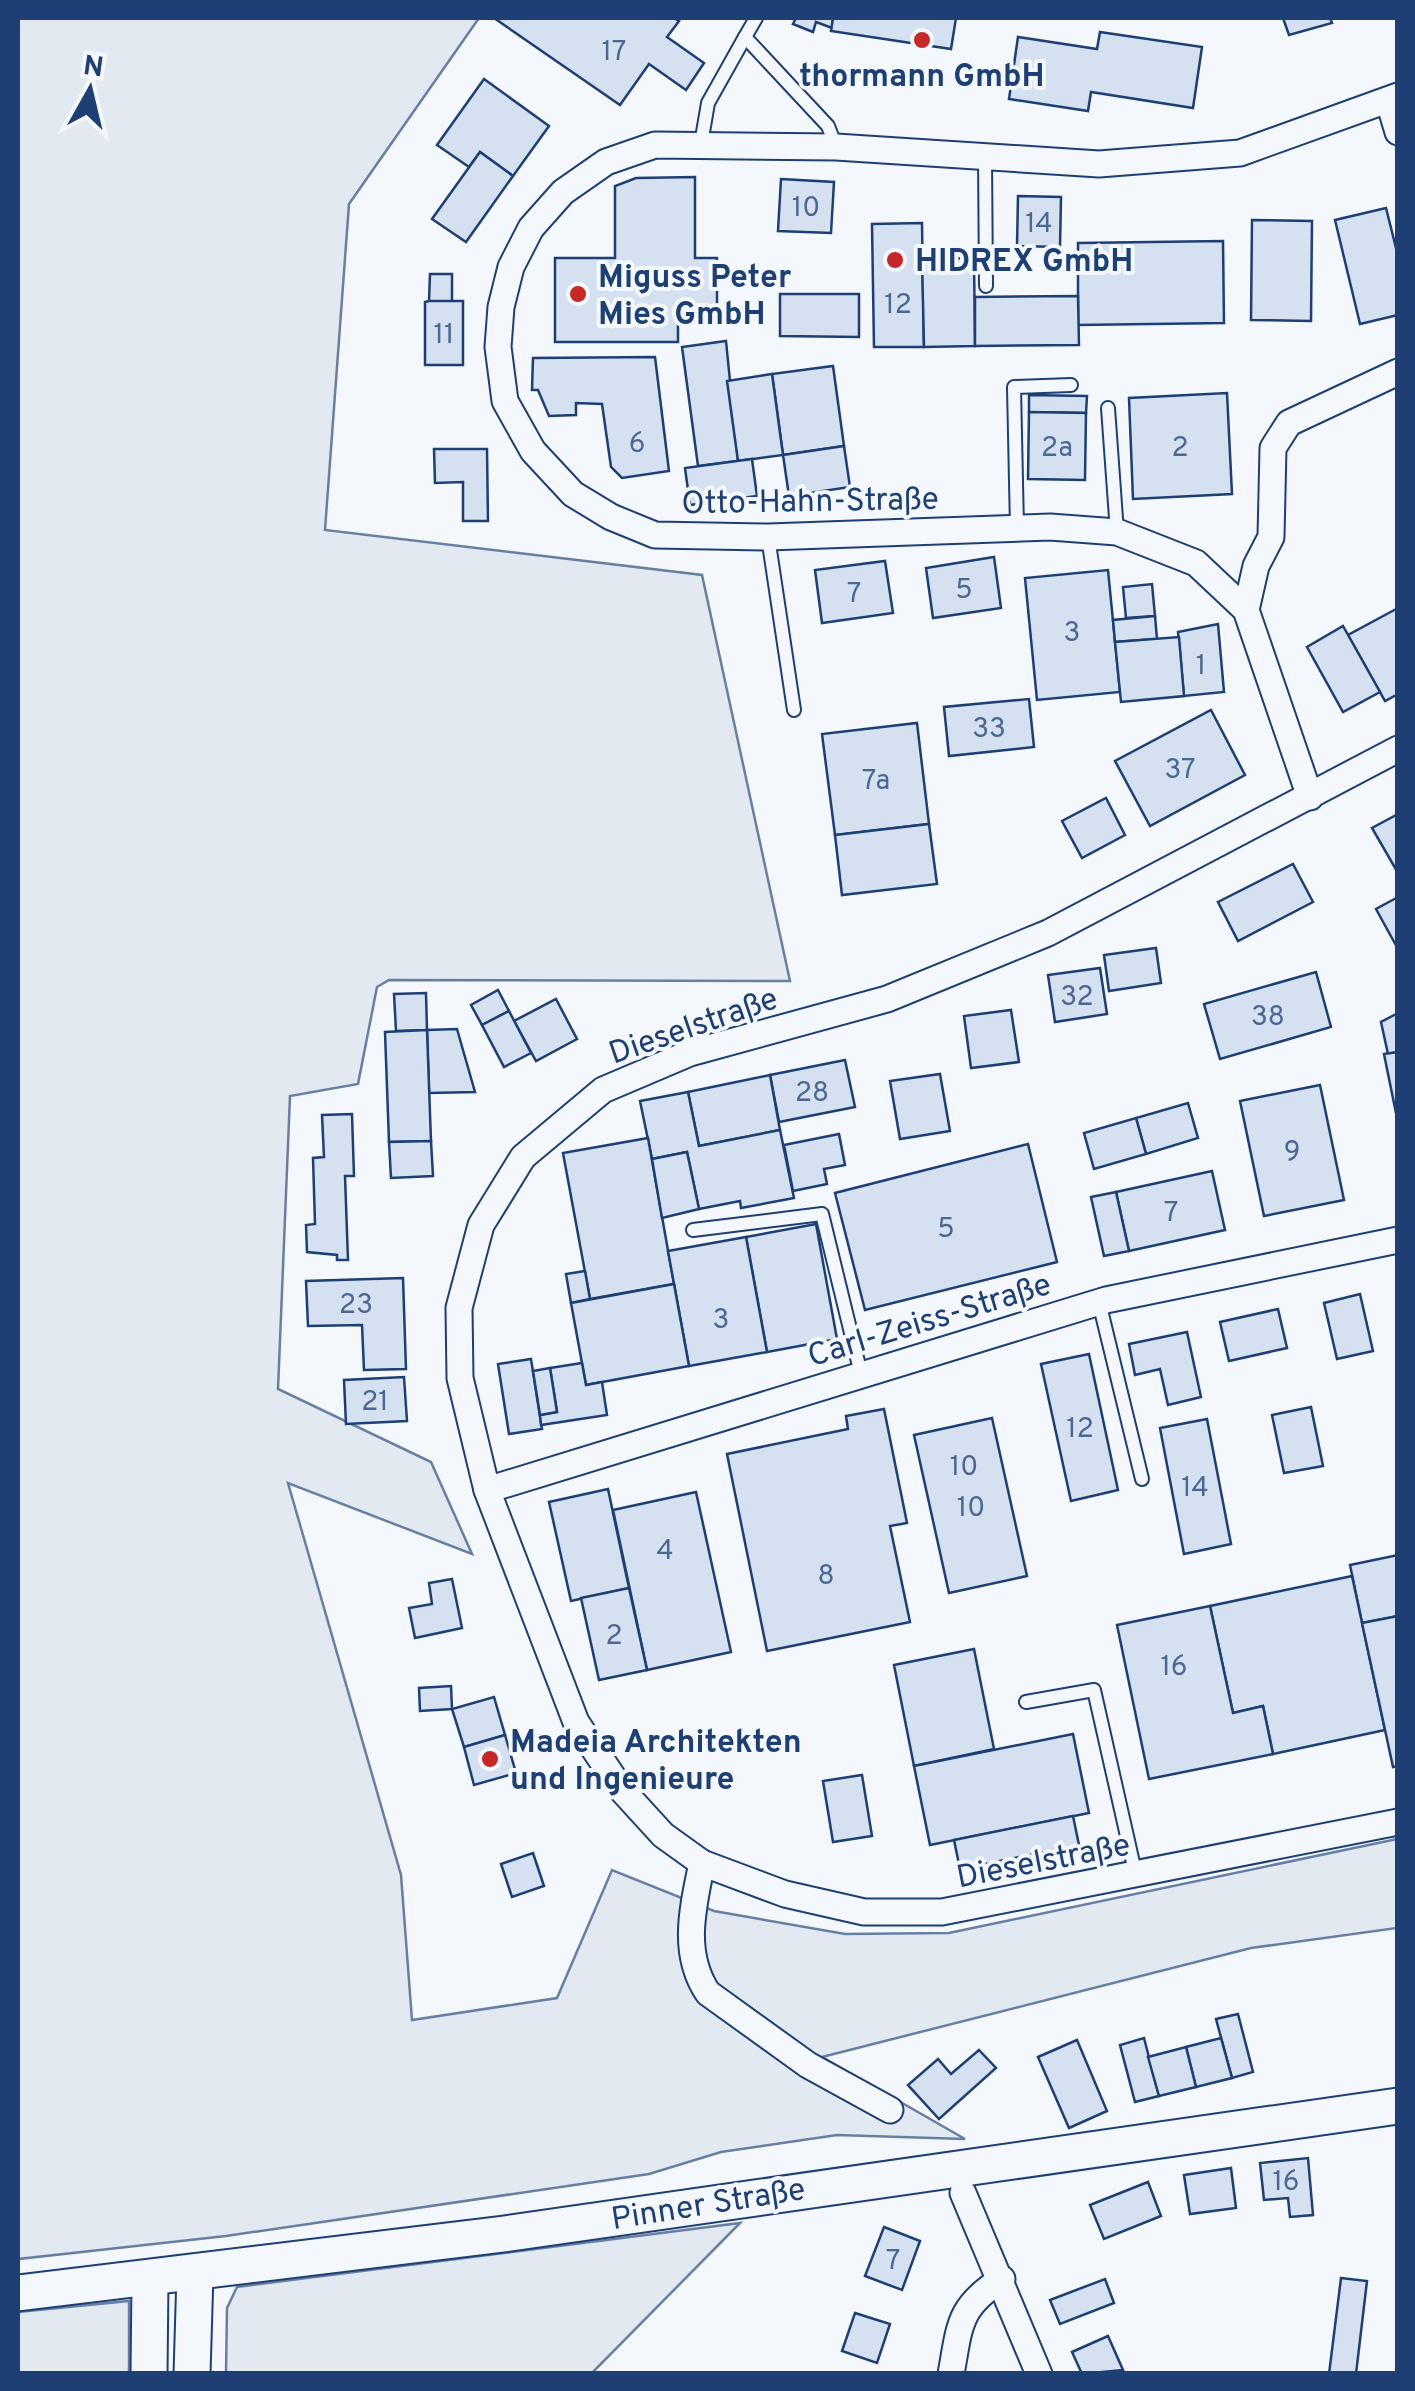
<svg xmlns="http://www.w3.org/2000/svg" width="1415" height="2391" viewBox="0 0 1415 2391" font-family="Overpass,sans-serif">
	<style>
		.green { fill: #e3e9f0; stroke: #687fa3; stroke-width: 2.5 }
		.building { fill: #d5e0f0; stroke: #1d3f73; stroke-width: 2.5 }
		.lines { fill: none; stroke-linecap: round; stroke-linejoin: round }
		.lane-casing { stroke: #1d3f73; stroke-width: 16 }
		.street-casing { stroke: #1d3f73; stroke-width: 29 }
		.secondary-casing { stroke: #1d3f73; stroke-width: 39 }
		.lane { stroke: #f4f7fb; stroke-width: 12 }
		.street { stroke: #f4f7fb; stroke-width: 25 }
		.secondary { stroke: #f4f7fb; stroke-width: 35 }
		.poi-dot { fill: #c62828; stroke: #f4f7fb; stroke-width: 4 }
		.labels { text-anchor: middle; stroke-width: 8; stroke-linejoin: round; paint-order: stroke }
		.number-label { font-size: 28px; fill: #4b6792 }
		.poi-label { font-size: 32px; font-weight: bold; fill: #1d3f73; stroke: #f4f7fb; text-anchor: start }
		.street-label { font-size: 32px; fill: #1d3f73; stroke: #f4f7fb }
	</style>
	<rect width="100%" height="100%" fill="#f4f7fb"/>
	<g class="green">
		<polygon points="18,18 479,18 349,204 325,530 702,575 790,981 389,980 377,987 358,1084 290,1096 278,1389 431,1462 472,1554 288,1483 401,1875 412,2020 557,1998 612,1870 714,1911 845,1934 949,1933 1397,1839 1397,1928 1251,1948 822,2057 965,2139 837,2135 721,2152 649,2174 226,2236 18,2259"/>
		<polygon points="740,2223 592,2373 226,2373 227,2308 237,2287"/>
		<polygon points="129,2301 129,2373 18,2373 18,2312"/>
	</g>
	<g class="building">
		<polygon points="494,18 674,18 679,21 667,37 704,63 686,90 649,64 620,105"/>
		<polygon points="796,18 833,18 832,28 816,22 813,32 793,24"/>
		<polygon points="833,18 956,18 951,49 831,31"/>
		<polygon points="1283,18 1330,18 1332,23 1289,35"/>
		<polygon points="1100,32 1202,47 1193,108 1091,92 1088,111 1009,99 1018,37 1097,49"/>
		<polygon points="484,79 549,126 513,176 480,152 469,167 437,145"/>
		<polygon points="480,152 513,176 466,242 432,219"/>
		<polygon points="695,177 695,258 717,258 717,319 678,320 678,342 555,342 555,258 615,258 615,186 636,178"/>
		<polygon points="781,179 834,182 831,233 778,231"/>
		<polygon points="1018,196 1061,197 1060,247 1017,246"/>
		<polygon points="1386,208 1398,256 1398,315 1360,324 1335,220"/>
		<polygon points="1252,220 1312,221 1311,321 1251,320"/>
		<polygon points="922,223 924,347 874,347 872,224"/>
		<polygon points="1223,241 1224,323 1078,325 1078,243"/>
		<polygon points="974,258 975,346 924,347 922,259"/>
		<polygon points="430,274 452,274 452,302 429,301"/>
		<polygon points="780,294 859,294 859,337 780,336"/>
		<polygon points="1078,296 1079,345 975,346 975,297"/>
		<polygon points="429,301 463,301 463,365 425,365 425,302"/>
		<polygon points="726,341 738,461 698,466 682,347"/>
		<polygon points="655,357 669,471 622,478 611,467 602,404 576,403 576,415 549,416 538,390 532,390 533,358"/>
		<polygon points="833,366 844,446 783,455 772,374"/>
		<polygon points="772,374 783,455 738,461 727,381"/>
		<polygon points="1227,393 1232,494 1133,499 1129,398"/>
		<polygon points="1029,395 1087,396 1086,413 1029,412"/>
		<polygon points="1029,412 1086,413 1085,480 1028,479"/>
		<polygon points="844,446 850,487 789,496 783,455"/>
		<polygon points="434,449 487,449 488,521 463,521 463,482 435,483"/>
		<polygon points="752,459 757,496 690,505 685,468"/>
		<polygon points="994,557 1001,608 933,618 926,568"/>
		<polygon points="885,561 893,613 822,623 815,570"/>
		<polygon points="1108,570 1120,692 1037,700 1025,578"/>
		<polygon points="1152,584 1155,616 1126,618 1123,587"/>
		<polygon points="1398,608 1398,694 1385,701 1348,635"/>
		<polygon points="1155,616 1157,639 1115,642 1113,620"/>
		<polygon points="1218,624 1224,692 1184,696 1178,632"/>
		<polygon points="1343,626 1380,692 1343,712 1307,647"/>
		<polygon points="1179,637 1184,696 1121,702 1115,642"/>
		<polygon points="1029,699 1034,747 949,756 944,707"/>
		<polygon points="1211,710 1245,775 1150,826 1115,761"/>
		<polygon points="917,723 929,824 835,835 822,734"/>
		<polygon points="1106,798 1125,835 1082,858 1062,821"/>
		<polygon points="1398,814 1398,873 1372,828"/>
		<polygon points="929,824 937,884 842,895 835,835"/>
		<polygon points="1293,864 1313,902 1238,941 1218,902"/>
		<polygon points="1398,897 1398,949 1376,909"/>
		<polygon points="1156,948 1161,983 1109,991 1104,955"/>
		<polygon points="1100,968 1107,1014 1055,1022 1048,975"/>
		<polygon points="1316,972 1331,1027 1220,1059 1204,1004"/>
		<polygon points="498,990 509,1011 482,1025 471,1005"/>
		<polygon points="426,993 427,1030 396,1031 394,994"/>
		<polygon points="556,999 577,1039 536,1061 514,1021"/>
		<polygon points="1011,1010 1019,1062 971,1068 964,1016"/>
		<polygon points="509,1011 531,1053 504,1067 482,1025"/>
		<polygon points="1398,1013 1398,1052 1388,1054 1381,1022"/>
		<polygon points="457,1029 475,1092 429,1093 427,1030"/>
		<polygon points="427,1030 431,1141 389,1142 385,1032"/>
		<polygon points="1398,1052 1398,1123 1384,1054"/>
		<polygon points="845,1060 855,1107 779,1122 770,1075"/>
		<polygon points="940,1074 950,1131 900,1139 890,1081"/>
		<polygon points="770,1075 780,1130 699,1146 688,1092"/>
		<polygon points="1320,1085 1344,1200 1264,1216 1240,1101"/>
		<polygon points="688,1092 699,1146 780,1130 794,1198 741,1208 740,1201 699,1209 687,1152 652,1159 640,1101"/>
		<polygon points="1188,1103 1198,1138 1146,1154 1136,1118"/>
		<polygon points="352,1114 354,1176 345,1176 348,1260 337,1260 337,1255 307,1252 306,1225 315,1224 313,1158 324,1157 322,1115"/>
		<polygon points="1136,1118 1146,1154 1094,1169 1084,1133"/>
		<polygon points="839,1134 845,1165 824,1169 827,1184 793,1191 784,1145"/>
		<polygon points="648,1138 674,1284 590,1299 563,1153"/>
		<polygon points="431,1141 433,1176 391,1178 389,1142"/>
		<polygon points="1028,1144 1057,1262 865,1310 835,1193"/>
		<polygon points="687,1152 699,1209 662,1218 652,1159"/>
		<polygon points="1212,1171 1225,1230 1129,1251 1116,1192"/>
		<polygon points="1116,1192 1129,1251 1104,1256 1091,1197"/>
		<polygon points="816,1224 837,1339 767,1352 746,1237"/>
		<polygon points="746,1237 767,1352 689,1366 668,1251"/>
		<polygon points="585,1271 590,1299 571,1303 566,1274"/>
		<polygon points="403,1278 406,1369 364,1370 362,1325 308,1326 306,1281"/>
		<polygon points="674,1284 689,1366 586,1385 571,1303"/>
		<polygon points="1360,1294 1373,1351 1337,1359 1324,1303"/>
		<polygon points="1278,1309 1287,1348 1229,1361 1220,1322"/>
		<polygon points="1187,1332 1201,1397 1168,1405 1160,1369 1135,1375 1129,1344"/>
		<polygon points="1089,1354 1118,1490 1071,1501 1041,1364"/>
		<polygon points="531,1359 542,1429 509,1434 498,1364"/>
		<polygon points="582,1363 586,1385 602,1382 607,1415 541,1425 540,1415 557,1412 550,1368"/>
		<polygon points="550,1368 557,1412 540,1415 533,1371"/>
		<polygon points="404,1377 407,1421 346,1424 344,1380"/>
		<polygon points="1311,1407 1323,1466 1284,1473 1272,1415"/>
		<polygon points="884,1409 907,1523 890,1526 910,1622 767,1651 727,1454 848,1429 846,1416"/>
		<polygon points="992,1418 1027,1576 949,1593 914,1435"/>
		<polygon points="1207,1419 1231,1544 1184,1554 1160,1428"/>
		<polygon points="608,1489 629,1588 571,1601 549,1502"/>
		<polygon points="696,1492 731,1652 647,1670 613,1510"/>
		<polygon points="1398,1555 1398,1616 1362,1623 1350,1565"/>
		<polygon points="1352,1576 1385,1730 1273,1754 1263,1706 1233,1713 1210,1606"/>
		<polygon points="452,1579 462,1628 415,1638 409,1608 432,1604 429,1583"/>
		<polygon points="629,1588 647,1670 599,1680 581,1598"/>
		<polygon points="1210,1606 1233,1713 1263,1706 1273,1754 1149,1779 1117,1625"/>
		<polygon points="1398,1616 1398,1766 1393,1767 1362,1623"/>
		<polygon points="974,1649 994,1749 914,1766 894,1665"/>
		<polygon points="451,1686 452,1709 420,1711 419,1688"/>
		<polygon points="494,1697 505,1735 464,1747 452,1709"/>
		<polygon points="1073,1734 1089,1813 930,1845 914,1766"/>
		<polygon points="505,1735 516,1773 474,1785 464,1747"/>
		<polygon points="862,1775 872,1836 833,1842 823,1781"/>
		<polygon points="1073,1816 1079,1845 960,1869 954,1840"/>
		<polygon points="533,1853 544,1886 512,1897 501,1864"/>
		<polygon points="1238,2014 1253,2072 1232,2078 1216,2019"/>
		<polygon points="1144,2038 1159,2096 1135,2102 1120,2045"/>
		<polygon points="1221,2038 1232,2078 1196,2087 1186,2047"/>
		<polygon points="1077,2040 1107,2111 1069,2128 1038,2057"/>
		<polygon points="1186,2047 1196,2087 1159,2096 1148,2057"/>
		<polygon points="979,2050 996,2068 939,2119 908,2085 938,2059 951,2074"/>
		<polygon points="1308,2158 1313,2215 1290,2217 1288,2198 1264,2200 1260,2163"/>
		<polygon points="1231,2168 1236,2208 1190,2214 1184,2175"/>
		<polygon points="1148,2182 1161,2216 1104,2239 1090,2205"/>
		<polygon points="884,2227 920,2241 902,2290 865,2276"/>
		<polygon points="1341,2278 1367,2281 1356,2374 1329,2374"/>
		<polygon points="1105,2279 1114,2303 1060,2324 1050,2300"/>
		<polygon points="855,2313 890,2324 877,2363 842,2351"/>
		<polygon points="1108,2336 1123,2370 1082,2374 1072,2352"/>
	</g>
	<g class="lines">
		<g class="lane-casing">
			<g id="lane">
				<polyline points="756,18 745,37 828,126 836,147"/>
				<polyline points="701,144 708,103 745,37"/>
				<polyline points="985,156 986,286"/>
				<polyline points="1108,408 1117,532"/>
				<polyline points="1017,528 1014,387 1071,385"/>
				<polyline points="768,537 794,710"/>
				<polyline points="693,1230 822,1214 861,1374"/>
				<polyline points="1099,1302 1142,1479"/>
				<polyline points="1026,1702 1094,1690 1136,1876"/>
			</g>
		</g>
		<g class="street-casing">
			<g id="street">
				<polyline points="1389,102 1398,132"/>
				<polyline points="1246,610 1256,566 1271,537 1273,448 1289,423 1398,372"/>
				<polyline points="1398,749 1048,933 887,999 690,1053 603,1090 523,1157 481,1225 459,1308 460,1378 487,1490 576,1722 621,1789 663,1835 702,1863 785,1894 864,1912 942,1912 1398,1822"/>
				<polyline points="1310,797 1246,610 1196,563 1117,532 1050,527 768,537 655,535 611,517 573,494 533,451 505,401 498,347 501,307 511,267 531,228 563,192 606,162 655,145 836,147 1099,164 1240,153 1398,96"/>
				<polyline points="487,1490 1106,1300 1398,1240"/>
				<path d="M702,1863C693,1907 681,1953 708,1993L808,2065L890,2110"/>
				<polyline points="963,2193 1039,2374"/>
				<path d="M951,2374C960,2325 958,2307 1002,2279"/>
			</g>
		</g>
		<g class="secondary-casing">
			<g id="secondary">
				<polyline points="18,2293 504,2234 1398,2106"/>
				<polyline points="149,2374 150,2280"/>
				<polyline points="192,2374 195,2274"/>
			</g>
		</g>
		<use href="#lane" class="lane"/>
		<use href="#street" class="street"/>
		<use href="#secondary" class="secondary"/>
	</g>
	<g class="poi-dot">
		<circle cx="922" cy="40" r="10"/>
		<circle cx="895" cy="260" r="10"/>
		<circle cx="578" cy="294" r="10"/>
		<circle cx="490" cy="1759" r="10"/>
	</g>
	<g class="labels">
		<g class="number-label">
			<text x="614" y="60">17</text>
			<text x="806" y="216">10</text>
			<text x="1039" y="232">14</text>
			<text x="898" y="313">12</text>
			<text x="444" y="343">11</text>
			<text x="637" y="452">6</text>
			<text x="1057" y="456">2a</text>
			<text x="1180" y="456">2</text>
			<text x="964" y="598">5</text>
			<text x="854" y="602">7</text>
			<text x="1072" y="641">3</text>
			<text x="1201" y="674">1</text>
			<text x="989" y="737">33</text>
			<text x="1180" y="778">37</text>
			<text x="876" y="789">7a</text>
			<text x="1077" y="1005">32</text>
			<text x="1268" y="1025">38</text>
			<text x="812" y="1101">28</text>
			<text x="1292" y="1160">9</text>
			<text x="1171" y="1221">7</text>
			<text x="946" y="1237">5</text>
			<text x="356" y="1313">23</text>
			<text x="721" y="1328">3</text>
			<text x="375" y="1410">21</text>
			<text x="1080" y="1437">12</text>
			<text x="964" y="1475">10</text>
			<text x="1195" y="1496">14</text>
			<text x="971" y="1516">10</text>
			<text x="665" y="1559">4</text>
			<text x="826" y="1584">8</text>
			<text x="614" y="1644">2</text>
			<text x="1174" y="1675">16</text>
			<text x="1286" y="2190">16</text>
			<text x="893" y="2269">7</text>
		</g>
		<g class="poi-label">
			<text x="922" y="86" text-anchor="middle">thormann GmbH</text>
			<text x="915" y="271">HIDREX GmbH</text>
			<text x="598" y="287">Miguss Peter<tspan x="598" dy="37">Mies GmbH</tspan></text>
			<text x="510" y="1752">Madeia Architekten<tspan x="510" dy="37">und Ingenieure</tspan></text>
		</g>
		<g class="street-label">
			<text transform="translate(810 500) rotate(-1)" y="11">Otto-Hahn-Straße</text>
			<text transform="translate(693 1025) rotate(-19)" y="11">Dieselstraße</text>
			<text transform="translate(929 1319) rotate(-17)" y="11">Carl-Zeiss-Straße</text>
			<text transform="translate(1043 1860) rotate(-11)" y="11">Dieselstraße</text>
			<text transform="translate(708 2203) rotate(-9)" y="11">Pinner Straße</text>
		</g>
	</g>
	<rect width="1415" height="2391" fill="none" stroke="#1d3f73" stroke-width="40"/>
	<g transform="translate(90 90) rotate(8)" stroke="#f4f7fb" stroke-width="8" paint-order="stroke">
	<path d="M0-8L18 38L0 25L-18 38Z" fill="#1d3f73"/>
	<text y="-15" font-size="28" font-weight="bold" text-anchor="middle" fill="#1d3f73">N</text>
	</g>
</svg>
